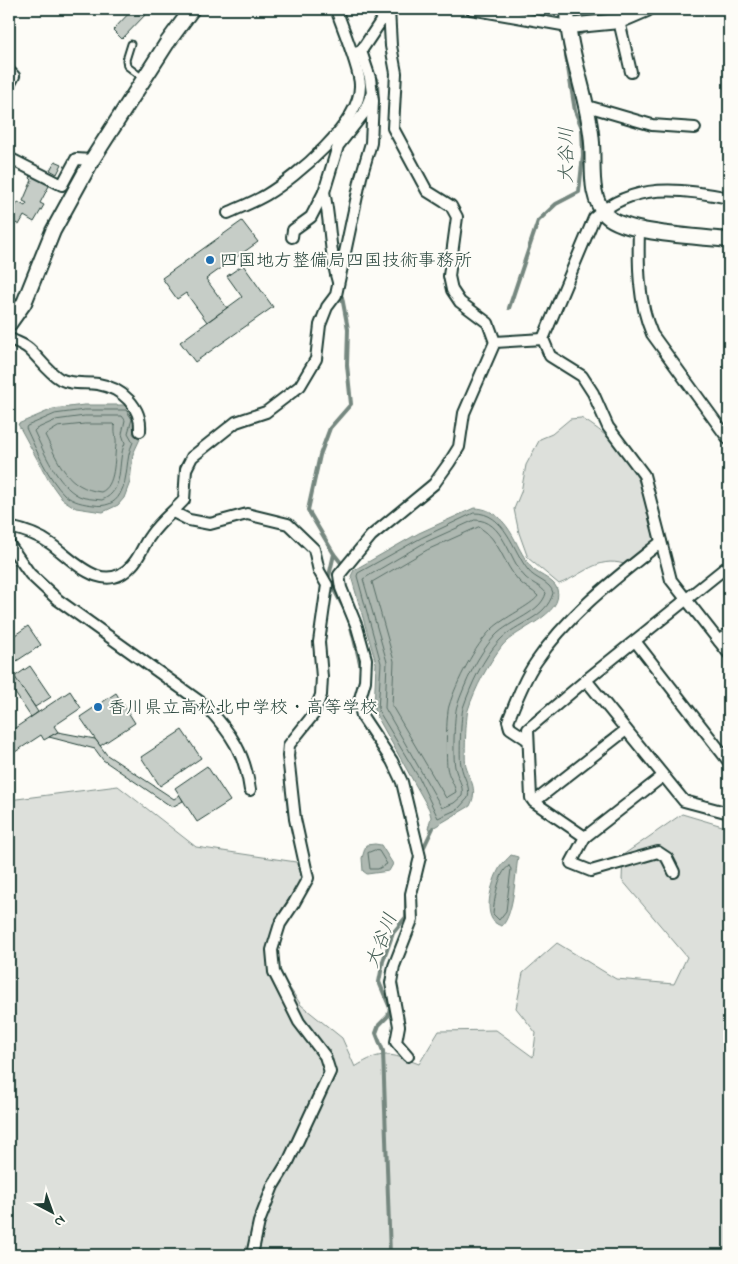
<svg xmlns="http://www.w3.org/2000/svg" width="738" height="1264" viewBox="0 0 738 1264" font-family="'Indie Flower','Klee One',sans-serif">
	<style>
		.green { fill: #dde0db; stroke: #7e8e88 }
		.water { fill: #aeb8b1; stroke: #75877f }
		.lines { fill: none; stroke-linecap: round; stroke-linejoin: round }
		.shore { stroke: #586e66; stroke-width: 1 }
		.stream { stroke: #75877f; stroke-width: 4 }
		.building { fill: #c6cdc7; stroke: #1f3d34 }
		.lane-casing { stroke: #1f3d34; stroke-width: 9 }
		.street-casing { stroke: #1f3d34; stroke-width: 14 }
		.secondary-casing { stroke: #1f3d34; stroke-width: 18 }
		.lane { stroke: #fdfcf7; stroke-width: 5 }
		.street { stroke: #fdfcf7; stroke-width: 10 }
		.secondary { stroke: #fdfcf7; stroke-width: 14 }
		.poi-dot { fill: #1f6fb2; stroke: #fdfcf7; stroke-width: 2 }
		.labels { text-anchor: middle; stroke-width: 4; stroke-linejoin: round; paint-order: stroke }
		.poi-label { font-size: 18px; fill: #1f3d34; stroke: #fdfcf7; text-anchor: start }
		.water-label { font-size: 19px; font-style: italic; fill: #435c53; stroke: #fdfcf7 }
	</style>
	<rect width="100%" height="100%" fill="#fdfcf7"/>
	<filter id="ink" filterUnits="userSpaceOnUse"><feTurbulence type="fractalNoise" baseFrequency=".02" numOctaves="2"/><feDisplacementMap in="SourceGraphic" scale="10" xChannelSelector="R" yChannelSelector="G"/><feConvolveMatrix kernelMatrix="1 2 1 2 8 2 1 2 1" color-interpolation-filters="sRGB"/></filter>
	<g filter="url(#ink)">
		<g class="green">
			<path d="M581,418C632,448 645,485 654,541L624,564C597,556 583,575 559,584L528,558L519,533L514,509L521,492L526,465L540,439L552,434L570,419Z"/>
			<path d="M118,786L196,847L296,862L303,878L275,919L268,955L301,1005L342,1038L355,1067C382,1050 390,1053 419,1064L439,1031L496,1030L533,1057L536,1033L516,1008L523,973L557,943L616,979L674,984L687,957L622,880L623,855L682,814L729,828V1255H9V800Z"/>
		</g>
		<g class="water">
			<polygon points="84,405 130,405 137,419 133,434 140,439 133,454 130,482 124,498 118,505 103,512 76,508 62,499 49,481 18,424 53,409"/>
			<path d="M474,508C498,508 510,529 519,548C523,555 528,565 534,570C541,576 554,580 557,589C565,615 515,629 502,646C488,664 475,688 468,710C466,716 464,760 466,767C471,782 478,790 470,806L431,829H428L431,817L429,809L374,711L376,663L351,576L354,570L419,533Z"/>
			<polygon points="375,844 381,845 393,864 389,871 367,874 363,871 362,858 366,845"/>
			<path d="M511,855L518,857C515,876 514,914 502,926C479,921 492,881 500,867C503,862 508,859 511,855Z"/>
		</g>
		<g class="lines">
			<g class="shore">
				<path d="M85,410H126L132,419L128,433L133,442C125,459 129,478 120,494C115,504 104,507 94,505C84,504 73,502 65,495C48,479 36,449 26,428L27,426L55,414Z"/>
				<path d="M85,416H122L125,420L122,434L125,443C116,463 126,490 102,500C94,499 85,499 79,496C57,485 44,452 34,431L36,429L56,420Z"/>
				<path d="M85,424H113L115,426C114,433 117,439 116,445C114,459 116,486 101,492C67,488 59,463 45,435L58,427Z"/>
				<path d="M474,513C505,512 513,551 528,570C534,579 551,582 553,593C546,619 517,622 500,640C483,658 471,685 463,708C461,715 459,757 461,765C463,778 471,785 468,798L458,809L438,818L419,778L378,710L381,663L357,576L358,573L421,538Z"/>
				<path d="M475,520C503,519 509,560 525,577C531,583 541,586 546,593C541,613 510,620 495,636C478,654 465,683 457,706C454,714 453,758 455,767C457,778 464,785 462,796L454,803L442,808L385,708L387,662L363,579L424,543Z"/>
				<path d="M479,527C500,539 503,564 519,581C524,587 533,590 538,596C532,605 503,618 492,629C475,645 456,683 449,706C446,716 446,755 447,767C448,776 454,783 456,792L446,798L392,706L394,661L372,582L427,550Z"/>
				<polygon points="375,850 379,851 387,864 378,869 370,869 368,853"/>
				<path d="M509,866L511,869L506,911L499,920L493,914C494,902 498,872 509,866Z"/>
			</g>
			<g class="stream">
				<polyline points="573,38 586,30"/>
				<polyline points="373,74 377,81 378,100"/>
				<polyline points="509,308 538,221 556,204 579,192 583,155 582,128 575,111 564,43 567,42"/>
				<polyline points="334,554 342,564"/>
				<polyline points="329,576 334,554 308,510 320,455 330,428 351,404 347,365 348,329 342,297"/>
				<polyline points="333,588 345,610"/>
				<polyline points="349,619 361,667"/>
				<polyline points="359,718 369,736"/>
				<polyline points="423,849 433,828"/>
				<polyline points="390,1255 383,1051 376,1033 379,1025 388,1016 390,1008 379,982 383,961 393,933 406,917 406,895 413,866"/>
			</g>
		</g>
		<g class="building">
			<polygon points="133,9 143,9 147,13 122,39 113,30"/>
			<polygon points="597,9 620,9 620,13 597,16"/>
			<polygon points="55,161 62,164 57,174 50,170"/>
			<polygon points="32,174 50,184 40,203 44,205 34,222 24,216 19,225 9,219 9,203 15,207 18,202 25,206 27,203 23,201 32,180 30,178"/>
			<polygon points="242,221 258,242 206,279 227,308 207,322 186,293 177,299 162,278"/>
			<polygon points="243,265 273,307 195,362 180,342 242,297 227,276"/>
			<polygon points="28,626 41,645 9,666 9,639"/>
			<polygon points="30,666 51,697 35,707 14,677"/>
			<polygon points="9,668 38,712 31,717 9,684"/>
			<polygon points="70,691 81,708 54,726 58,732 44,740 41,735 9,756 9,732"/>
			<polygon points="116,693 135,723 100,746 80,717"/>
			<polygon points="182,730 201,758 160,786 141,757"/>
			<polygon points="58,732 95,739 107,755 174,799 180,795 183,801 172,807 103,760 95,749 49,737"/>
			<polygon points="207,766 230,801 197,822 175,788"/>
		</g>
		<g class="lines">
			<g class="lane-casing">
				<polyline id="lane" points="131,44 126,60 127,66 144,79"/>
			</g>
			<g class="street-casing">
				<g id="street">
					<polyline points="389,9 391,46 396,73 393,128 427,191 451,206 457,217 449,276 452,290 460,302 488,323 495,342"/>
					<polyline points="471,9 568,26"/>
					<polyline points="619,21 631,72"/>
					<polyline points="356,53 361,51 389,9"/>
					<polyline points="9,71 14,76 9,85"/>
					<polyline points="587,106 652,125 695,128"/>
					<polyline points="9,158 62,185 76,159 92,160"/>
					<path d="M324,192C331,222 329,253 338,282"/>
					<path d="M729,198C682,188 633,182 594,218L543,339L550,356L582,376L593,393L608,427L644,475L671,580L729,654"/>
					<path d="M228,213C241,207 254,202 266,195C296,177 361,123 360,85C360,70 342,26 336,9"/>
					<path d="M639,229C638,264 638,302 652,334L729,440"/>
					<polyline points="292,237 293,230 311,217 324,192 338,146 364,113 371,95"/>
					<path d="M9,338C15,342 24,344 29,349C40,359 48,372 60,379C71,385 86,382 98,384C122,388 142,407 140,431"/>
					<polyline points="173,512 189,520 210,524 247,514 288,524 314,549 319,571 327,585 319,642 322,677 321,695 313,715 289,745 288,756 295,819 308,878 294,903 280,924 272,950 274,972 299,1022 325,1056 330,1072 289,1160 273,1186 259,1222 252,1255"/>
					<path d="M9,527C23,530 39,535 51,544C73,560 104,597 132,565C140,557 143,545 150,536C159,522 173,512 184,500L186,469L192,457L236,422L266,412L300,386L316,359L320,325L327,307L336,295L361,177L371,143L373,101L370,78L361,51"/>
					<path d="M9,544L30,574L58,600L206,706C231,733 245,753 250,790"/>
					<polyline points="729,565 586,680 684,801 729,813"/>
					<polyline points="635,641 729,762"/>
					<polyline points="719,641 729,633"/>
					<polyline points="586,680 528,729 531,798 534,802 585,837 663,776"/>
					<path d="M528,740L510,728L508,721C516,701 524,679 536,662C569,613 616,578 661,542"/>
					<polyline points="534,802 626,730"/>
					<polyline points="585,837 571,863 591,871 658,852 667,858 674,872"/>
					<polyline points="408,1056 396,1042 399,1026 391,983 394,966 412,920 411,894 420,857 402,782 392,761 362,716 359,702 365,681 366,659 357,627 341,588 339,575 371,536 434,484 449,463 459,447 464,413 495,342 543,339"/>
				</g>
			</g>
			<g class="secondary-casing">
				<g id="secondary">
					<path d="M567,9C568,54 589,98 592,143C594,167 588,197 607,216C626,234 702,237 729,240"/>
					<polyline points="568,26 619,21 647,9"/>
					<polyline points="9,324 24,303 53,231 92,160 167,43 192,9"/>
				</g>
			</g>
			<use href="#lane" class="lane"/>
			<use href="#street" class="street"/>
			<use href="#secondary" class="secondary"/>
		</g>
	</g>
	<g class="poi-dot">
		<circle cx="210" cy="260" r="5"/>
		<circle cx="98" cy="707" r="5"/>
	</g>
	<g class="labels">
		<g class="poi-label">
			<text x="220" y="266">四国地方整備局四国技術事務所</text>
			<text x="108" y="713">香川県立高松北中学校・高等学校</text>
		</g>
		<g class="water-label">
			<text transform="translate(565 155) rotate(-90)" y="7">大谷川</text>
			<text transform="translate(380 940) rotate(-69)" y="7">大谷川</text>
		</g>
	</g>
	<rect width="738" height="1264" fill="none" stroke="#fdfcf7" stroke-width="30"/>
	<rect x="15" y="15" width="708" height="1234" fill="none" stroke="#1f3d34" stroke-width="2" filter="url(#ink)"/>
	<g transform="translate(52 1212) rotate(139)" stroke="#fdfcf7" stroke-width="4" paint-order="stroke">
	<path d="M0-4L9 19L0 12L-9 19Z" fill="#1f3d34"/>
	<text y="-8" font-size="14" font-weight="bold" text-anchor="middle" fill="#1f3d34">N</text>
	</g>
</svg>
